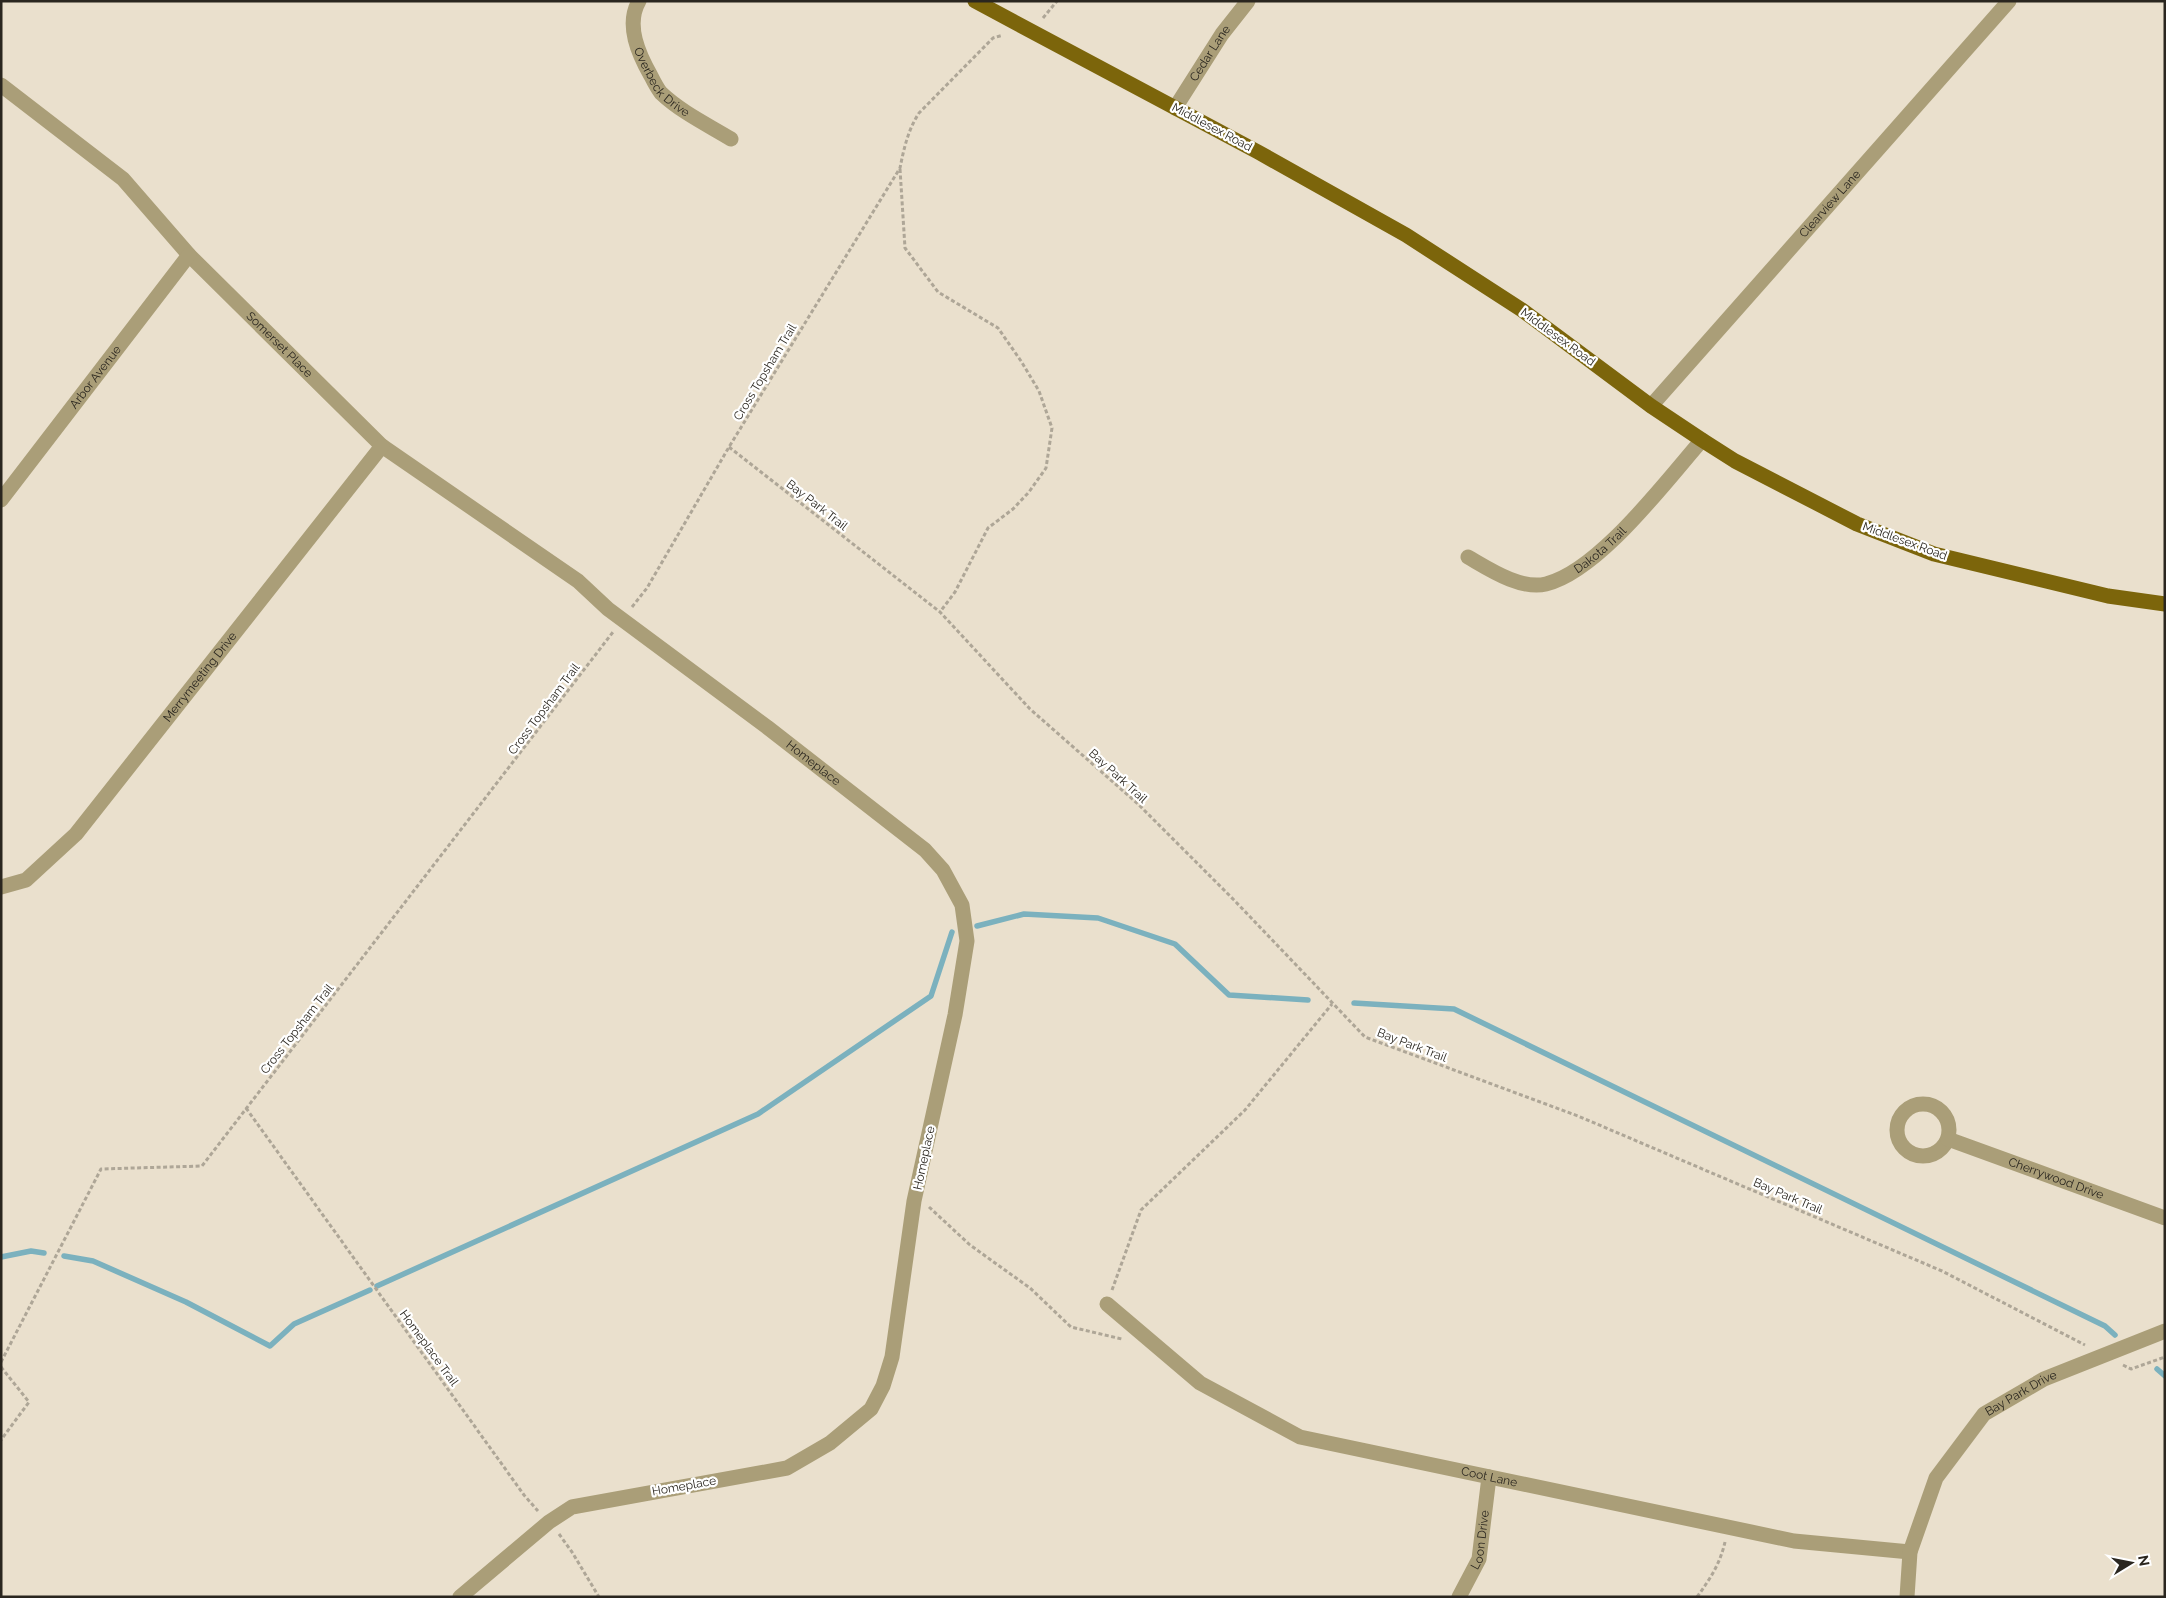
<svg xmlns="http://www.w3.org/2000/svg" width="2166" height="1598" viewBox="0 0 2166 1598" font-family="Raleway,sans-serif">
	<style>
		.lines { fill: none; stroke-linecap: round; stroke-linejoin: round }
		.stream { stroke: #7bb1be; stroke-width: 5.5 }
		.path { stroke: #aea697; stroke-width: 3; stroke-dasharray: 4 2.5; stroke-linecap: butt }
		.minor { stroke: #aa9e78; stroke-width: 15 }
		.major { stroke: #7c650b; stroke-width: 15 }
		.labels { text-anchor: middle; stroke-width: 4.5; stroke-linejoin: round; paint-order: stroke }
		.street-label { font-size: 12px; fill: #2a261f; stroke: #fff }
	</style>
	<rect width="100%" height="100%" fill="#eae0cd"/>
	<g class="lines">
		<g class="stream">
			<polyline points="977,926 1024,914 1098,918 1175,944 1229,995 1308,1000"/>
			<polyline points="1354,1003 1454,1009 2105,1326 2115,1335"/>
			<polyline points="64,1256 93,1261 186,1302 270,1346 294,1324 370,1290"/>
			<polyline points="1,1257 31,1251 44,1253"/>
			<polyline points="377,1286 758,1114 931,996 952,932"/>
			<polyline points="2157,1369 2165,1376"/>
		</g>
		<g class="path">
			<polyline points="1043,18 1057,1"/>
			<polyline points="900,169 905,248 938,292 998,328 1021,361 1039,391 1052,428 1046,468 1029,492 1013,509 988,528 955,592 940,612"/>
			<polyline points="729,447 940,612 1030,709 1138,804 1234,900 1365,1037 1578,1116 1942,1271 2085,1345"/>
			<path d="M632,607L647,588L729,447L900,168C904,148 908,130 919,113L993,38L1003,35"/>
			<polyline points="246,1108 524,1495 538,1511"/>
			<polyline points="929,1207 970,1245 1030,1288 1071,1327 1122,1339"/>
			<polyline points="1112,1290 1141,1210 1245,1110 1332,1004"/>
			<polyline points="1,1362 101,1169 202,1166 613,632"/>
			<polyline points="2123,1365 2131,1369 2165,1357"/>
			<polyline points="1,1367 29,1402 1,1440"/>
			<polyline points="559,1534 572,1552 599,1597"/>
			<path d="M1697,1597C1710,1579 1720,1564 1725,1542"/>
		</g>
		<g class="minor">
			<path id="s1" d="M639,1C625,25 639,55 651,76C654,82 657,88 661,93C681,112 708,125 731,139"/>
			<path id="s2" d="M1,85L123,179L189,255L382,446L578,581L608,609L767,727L925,850L943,870L962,905L967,941L955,1015L914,1201L892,1357L883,1386L871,1409L830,1443L787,1468L572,1507L549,1522L460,1597"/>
			<path id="s3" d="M1175,108L1222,34L1248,1"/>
			<path id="s4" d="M1651,406L2009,1"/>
			<path id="s5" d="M1,500L189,255"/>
			<path id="s6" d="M1468,557C1489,569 1520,590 1546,584C1599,571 1666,481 1702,440"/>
			<path id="s7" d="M1,887L26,880L76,834L382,446"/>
			<circle cx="1923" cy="1130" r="26"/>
			<path id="s8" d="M1948,1139L2165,1218"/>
			<path id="s9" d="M1107,1304L1200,1383L1300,1437L1794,1541L1910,1552"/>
			<path id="s10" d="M1459,1597L1479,1559L1489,1477"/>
			<path id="s11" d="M1907,1597L1910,1552L1936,1478L1984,1414L2044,1379L2165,1331"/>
		</g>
		<polyline class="major" points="975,1 1258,152 1406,235 1522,310 1651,406 1702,440 1735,461 1857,524 1934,554 2108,596 2165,604"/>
	</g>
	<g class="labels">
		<g class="street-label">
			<text dy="4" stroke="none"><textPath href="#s3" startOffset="65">Cedar Lane</textPath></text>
			<text dy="4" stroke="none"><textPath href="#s1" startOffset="91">Overbeck Drive</textPath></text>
			<text transform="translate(1212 127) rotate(28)" y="4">Middlesex Road</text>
			<text dy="4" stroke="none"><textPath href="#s4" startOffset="270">Clearview Lane</textPath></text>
			<text transform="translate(1558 337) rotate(36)" y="4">Middlesex Road</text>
			<text dy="4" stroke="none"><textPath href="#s2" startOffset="382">Somerset Place</textPath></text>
			<text transform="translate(765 372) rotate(-59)" y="4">Cross Topsham Trail</text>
			<text dy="4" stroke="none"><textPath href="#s5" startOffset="155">Arbor Avenue</textPath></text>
			<text transform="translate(817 505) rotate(38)" y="4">Bay Park Trail</text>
			<text transform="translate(1905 541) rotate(20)" y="4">Middlesex Road</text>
			<text dy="4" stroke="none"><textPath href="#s6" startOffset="149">Dakota Trail</textPath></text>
			<text dy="4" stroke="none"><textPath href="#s7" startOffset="294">Merrymeeting Drive</textPath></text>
			<text transform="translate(544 709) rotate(-53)" y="4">Cross Topsham Trail</text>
			<text dy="4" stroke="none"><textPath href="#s2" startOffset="1062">Homeplace</textPath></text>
			<text transform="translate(1118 776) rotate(42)" y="4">Bay Park Trail</text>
			<text transform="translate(297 1029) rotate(-52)" y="4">Cross Topsham Trail</text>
			<text transform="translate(1412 1045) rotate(21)" y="4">Bay Park Trail</text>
			<text transform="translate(924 1158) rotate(-78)" y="4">Homeplace</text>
			<text dy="4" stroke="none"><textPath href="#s8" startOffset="115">Cherrywood Drive</textPath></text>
			<text transform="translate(1788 1196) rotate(23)" y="4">Bay Park Trail</text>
			<text transform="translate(429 1348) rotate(54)" y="4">Homeplace Trail</text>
			<text dy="4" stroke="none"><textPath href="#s11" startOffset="246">Bay Park Drive</textPath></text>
			<text dy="4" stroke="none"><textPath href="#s9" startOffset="429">Coot Lane</textPath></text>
			<text transform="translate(684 1486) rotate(-10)" y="4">Homeplace</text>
			<text dy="4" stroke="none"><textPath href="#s10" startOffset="62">Loon Drive</textPath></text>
		</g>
	</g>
	<rect width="2166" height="1598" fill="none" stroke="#2a261f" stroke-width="5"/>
	<g transform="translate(2131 1563) rotate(80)" stroke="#ffffff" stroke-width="4" paint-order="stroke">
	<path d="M0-4L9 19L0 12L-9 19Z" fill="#2a261f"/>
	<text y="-8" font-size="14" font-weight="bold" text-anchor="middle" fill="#2a261f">N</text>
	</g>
</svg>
